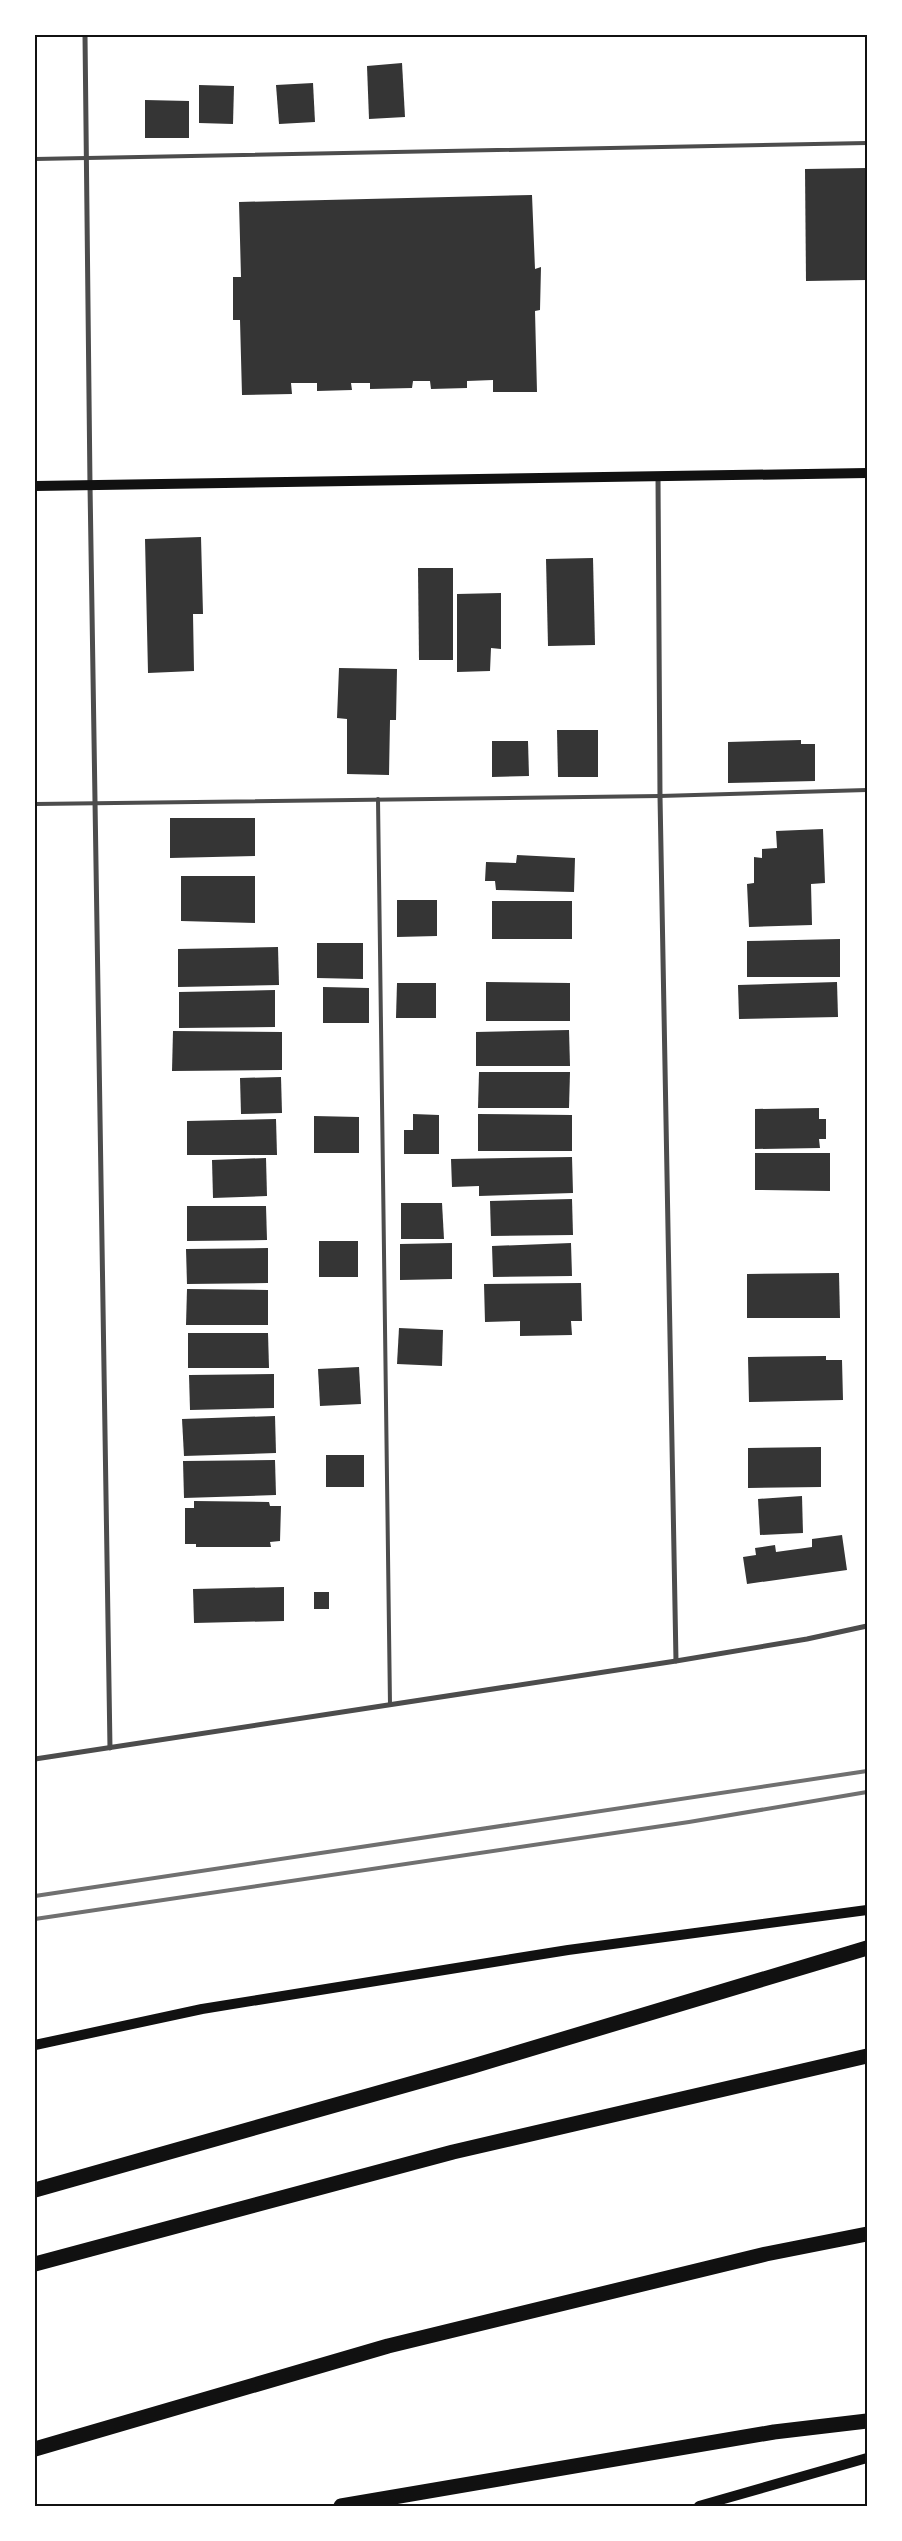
<svg xmlns="http://www.w3.org/2000/svg" width="902" height="2541" viewBox="0 0 902 2541" font-family="'DM Sans',sans-serif">
	<style>
		.building { fill: #353535 }
		.lines { fill: none; stroke-linecap: round; stroke-linejoin: round }
		.service { stroke: #4c4c4c; stroke-width: 4 }
		.minor { stroke: #4c4c4c; stroke-width: 5 }
		.secondary { stroke: #111; stroke-width: 10 }
		.motorway { stroke: #111; stroke-width: 15 }
		.rail { stroke: #707070; stroke-width: 4 }
		.neatline { fill: none; stroke: #111; stroke-width: 2 }
	</style>
	<rect width="100%" height="100%" fill="#fff"/>
	<g class="building">
		<polygon points="402,63 405,117 369,119 367,66"/>
		<polygon points="313,83 315,122 279,124 276,85"/>
		<polygon points="199,85 234,86 233,124 199,123"/>
		<polygon points="145,100 189,101 189,138 145,138"/>
		<polygon points="867,168 867,280 806,281 805,169"/>
		<polygon points="532,195 535,269 541,267 540,310 535,311 537,392 493,392 493,380 467,381 467,388 431,389 430,381 413,381 412,388 370,389 370,383 351,383 352,390 317,391 317,383 291,383 292,394 242,395 240,320 233,320 233,277 241,277 239,202"/>
		<polygon points="201,537 203,614 193,614 194,671 148,673 145,539"/>
		<polygon points="593,558 595,645 548,646 546,559"/>
		<polygon points="418,568 453,568 453,660 419,660"/>
		<polygon points="501,593 501,649 491,648 490,671 457,672 457,594"/>
		<polygon points="339,668 397,669 396,720 390,720 389,775 347,774 347,719 337,718"/>
		<polygon points="557,730 598,730 598,777 558,777"/>
		<polygon points="801,740 801,744 815,744 815,781 728,783 728,742"/>
		<polygon points="492,741 528,741 529,776 492,777"/>
		<polygon points="170,818 255,818 255,856 170,858"/>
		<polygon points="823,829 825,883 811,884 812,925 749,927 747,884 754,883 754,857 762,858 762,849 777,848 776,831"/>
		<polygon points="517,855 575,858 574,892 496,890 495,881 485,881 486,862 516,863"/>
		<polygon points="181,876 255,876 255,923 181,921"/>
		<polygon points="397,900 437,900 437,936 397,937"/>
		<rect x="492" y="901" width="80" height="38"/>
		<polygon points="840,939 840,977 747,977 747,941"/>
		<polygon points="317,943 363,943 363,979 317,978"/>
		<polygon points="278,947 279,985 178,987 178,949"/>
		<polygon points="486,982 570,983 570,1021 486,1021"/>
		<polygon points="837,982 838,1017 739,1019 738,985"/>
		<polygon points="397,983 436,983 436,1018 396,1018"/>
		<polygon points="323,987 369,988 369,1023 323,1023"/>
		<polygon points="275,990 275,1027 179,1028 179,992"/>
		<polygon points="569,1030 570,1066 476,1066 476,1032"/>
		<polygon points="173,1031 282,1032 282,1070 172,1071"/>
		<rect x="865" y="1059" width="2" height="20"/>
		<polygon points="479,1072 570,1072 569,1108 478,1108"/>
		<polygon points="281,1077 282,1113 241,1114 240,1078"/>
		<polygon points="819,1108 819,1119 826,1119 826,1139 819,1139 820,1148 755,1149 755,1109"/>
		<polygon points="413,1114 439,1115 439,1154 404,1154 404,1130 413,1130"/>
		<polygon points="478,1114 572,1115 572,1151 478,1151"/>
		<polygon points="314,1116 359,1117 359,1153 314,1153"/>
		<polygon points="276,1119 277,1155 187,1155 187,1121"/>
		<polygon points="755,1153 830,1153 830,1191 755,1190"/>
		<polygon points="572,1157 573,1193 479,1196 479,1186 452,1187 451,1159"/>
		<polygon points="266,1158 267,1196 213,1198 212,1160"/>
		<polygon points="572,1199 573,1235 491,1236 490,1201"/>
		<polygon points="401,1203 442,1203 444,1239 401,1239"/>
		<polygon points="187,1206 266,1206 267,1240 187,1241"/>
		<rect x="319" y="1241" width="39" height="36"/>
		<polygon points="452,1243 452,1279 400,1280 400,1244"/>
		<polygon points="571,1243 572,1276 493,1277 492,1246"/>
		<polygon points="268,1248 268,1283 187,1284 186,1249"/>
		<polygon points="839,1273 840,1318 747,1318 747,1274"/>
		<polygon points="581,1283 582,1321 571,1321 572,1335 520,1336 520,1321 485,1322 484,1284"/>
		<polygon points="187,1289 268,1290 268,1325 186,1325"/>
		<polygon points="399,1328 443,1330 442,1366 397,1364"/>
		<polygon points="188,1333 268,1333 269,1368 188,1368"/>
		<polygon points="826,1356 826,1360 842,1360 843,1400 749,1402 748,1357"/>
		<polygon points="359,1367 361,1404 320,1406 318,1369"/>
		<polygon points="274,1374 274,1408 190,1410 189,1375"/>
		<polygon points="275,1416 276,1453 184,1456 182,1419"/>
		<polygon points="821,1447 821,1487 748,1488 748,1448"/>
		<rect x="326" y="1455" width="38" height="32"/>
		<polygon points="275,1460 276,1495 184,1498 183,1461"/>
		<polygon points="802,1496 803,1533 760,1535 758,1499"/>
		<polygon points="194,1501 269,1502 270,1506 281,1506 280,1541 270,1542 271,1547 196,1547 196,1544 185,1544 185,1508 194,1508"/>
		<polygon points="842,1535 847,1570 747,1584 743,1557 756,1555 755,1548 775,1545 776,1552 812,1547 812,1539"/>
		<polygon points="284,1587 284,1621 194,1623 193,1589"/>
		<rect x="314" y="1592" width="15" height="17"/>
	</g>
	<g class="lines">
		<g class="service">
			<polyline points="35,159 867,143"/>
			<polyline points="378,799 390,1705"/>
			<polyline points="35,804 660,796 867,790"/>
		</g>
		<g class="minor">
			<polyline points="85,35 90,485 110,1748"/>
			<polyline points="658,476 660,796 676,1661"/>
			<polyline points="35,1759 676,1661 807,1639 867,1626"/>
		</g>
		<g class="secondary">
			<polyline points="35,486 867,473"/>
			<polyline points="35,2045 202,2009 568,1950 867,1910"/>
			<polyline points="699,2506 867,2458"/>
		</g>
		<g class="motorway">
			<polyline points="35,2190 470,2067 867,1948"/>
			<polyline points="35,2264 453,2152 867,2056"/>
			<polyline points="35,2449 388,2346 766,2254 867,2234"/>
			<polyline points="341,2506 774,2432 867,2421"/>
		</g>
		<g class="rail">
			<polyline points="35,1896 867,1771"/>
			<polyline points="35,1919 689,1822 867,1792"/>
		</g>
	</g>
	<rect width="902" height="2541" fill="none" stroke="#ffffff" stroke-width="72"/>
	<rect x="36" y="36" width="830" height="2469" class="neatline"/>
</svg>
